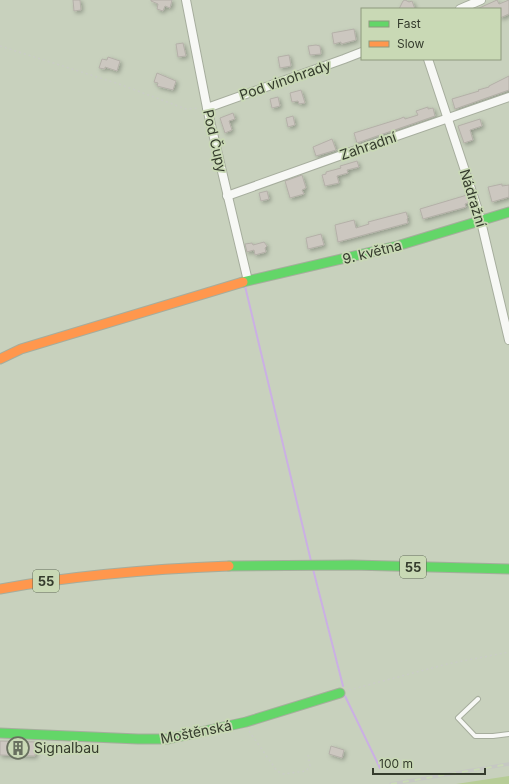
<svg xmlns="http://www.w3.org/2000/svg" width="509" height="784" viewBox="0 0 509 784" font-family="Inter,sans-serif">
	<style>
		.green { fill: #b6cc96 }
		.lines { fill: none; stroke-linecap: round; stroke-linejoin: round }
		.stream { stroke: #cbb0e4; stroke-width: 2 }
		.building { fill: #ccc7c0; stroke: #b4b0a8; filter: url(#shadow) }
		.lane-casing { stroke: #a6ad9d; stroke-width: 6 }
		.street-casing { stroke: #a6ad9d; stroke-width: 10 }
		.fast-casing { stroke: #a6ad9d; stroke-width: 11 }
		.slow-casing { stroke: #a6ad9d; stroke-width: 11 }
		.path { stroke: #cacdc6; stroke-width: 1.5; stroke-dasharray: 2 3; stroke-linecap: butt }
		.lane { stroke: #f7f8f5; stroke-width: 4 }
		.street { stroke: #f7f8f5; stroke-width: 8 }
		.fast { stroke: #63d668; stroke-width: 9 }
		.slow { stroke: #ff974d; stroke-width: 9 }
		.rail-casing { stroke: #c6c8c3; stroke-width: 3.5 }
		.rail { stroke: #c9d9b5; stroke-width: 2; stroke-dasharray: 6; stroke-linecap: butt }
		.labels { text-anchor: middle; stroke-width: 3.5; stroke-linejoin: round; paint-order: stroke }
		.shield { fill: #c9d9b5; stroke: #616b56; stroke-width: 1 }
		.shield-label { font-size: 13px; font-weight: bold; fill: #353c2d }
		.street-label { font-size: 14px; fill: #353c2d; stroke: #c9d9b5 }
		.poi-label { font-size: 14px; fill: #353c2d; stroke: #c9d9b5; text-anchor: start }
	</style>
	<defs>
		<filter id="shadow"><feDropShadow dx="2" dy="2" stdDeviation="2" flood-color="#0004"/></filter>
	</defs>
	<rect width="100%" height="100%" fill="#c8d1bd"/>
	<polygon class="green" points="509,776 509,784 456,784"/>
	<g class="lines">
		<g class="stream">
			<polyline points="245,286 311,561"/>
			<polyline points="313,569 343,686"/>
			<polyline points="345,696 380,768"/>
		</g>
	</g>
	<g class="building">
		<polygon points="73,0 80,0 81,10 74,11"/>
		<polygon points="151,0 172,0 170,8 165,6 163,11 157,9 158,4 151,1"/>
		<polygon points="405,0 409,2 412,1 415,9 399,9 403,1"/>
		<polygon points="497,0 499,4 509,0 509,14 500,18 500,9 477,9"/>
		<polygon points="354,29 356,40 341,44 341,42 334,44 332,33"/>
		<polygon points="183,43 186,56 178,57 176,44"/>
		<polygon points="316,45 320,46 321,54 310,55 308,46"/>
		<polygon points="289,55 291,66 280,68 278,57"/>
		<polygon points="108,57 120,61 117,71 105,67 105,69 99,68 102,59 107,60"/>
		<polygon points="157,73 176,81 173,90 157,86 158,83 154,82"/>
		<polygon points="509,76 509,90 455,109 452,99 479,91 478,90 489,87 489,86"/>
		<polygon points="301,90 305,103 299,104 298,101 292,102 290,93"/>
		<polygon points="278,97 280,106 272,108 270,99"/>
		<polygon points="428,107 428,109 433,108 435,116 357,143 354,133 399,119 404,117 405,119 418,115 416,111"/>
		<polygon points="233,113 235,119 229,121 232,130 225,133 220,118"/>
		<polygon points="293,116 295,125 288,127 286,118"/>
		<polygon points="480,119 482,126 470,130 473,140 464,143 458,126"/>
		<polygon points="332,139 336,150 316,156 313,147"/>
		<polygon points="357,161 359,167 347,170 348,173 337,176 339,183 325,186 322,175 326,174 326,172 341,168 340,166"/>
		<polygon points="302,175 306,188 302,190 304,194 290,198 285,181"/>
		<polygon points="502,184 502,186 509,185 509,197 492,202 488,187"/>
		<polygon points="267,191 269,199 261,201 259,193"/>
		<polygon points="467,195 470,202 465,204 466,207 423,219 420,209"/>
		<polygon points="406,212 408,218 407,219 408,223 338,242 335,225 354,220 356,228 369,224 368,222"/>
		<polygon points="321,234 324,245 308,249 306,238"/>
		<polygon points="264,242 267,246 265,248 266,252 255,255 254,250 247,252 245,244 252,243 253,245"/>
		<polygon points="0,741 36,742 35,756 0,755"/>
		<polygon points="331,746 344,750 342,758 329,754"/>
	</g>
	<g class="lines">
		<g class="lane-casing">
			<polyline id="lane" points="478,699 458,718 475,736 493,736 509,734"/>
		</g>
		<g class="street-casing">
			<g id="street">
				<polyline points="186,0 207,108 248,281"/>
				<polyline points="460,9 481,0"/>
				<polyline points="428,59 479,213 509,340"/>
				<polyline points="207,108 344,59 362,52"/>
				<polyline points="227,196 339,156 509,97"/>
			</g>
		</g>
		<g class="fast-casing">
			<g id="fast">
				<polyline points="243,282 397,246 509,212"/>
				<polyline points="229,566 352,565 509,569"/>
				<polyline points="0,733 138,739 168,739 246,722 340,693"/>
			</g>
		</g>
		<g class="slow-casing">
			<g id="slow">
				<polyline points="0,359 21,349 243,282"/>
				<path d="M0,589C76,575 152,569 229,566"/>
			</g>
		</g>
		<g class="path">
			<polyline points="0,46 119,84 186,109 199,108"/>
			<polyline points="349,690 447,664 509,652"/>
			<polyline points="249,731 277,771 283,774 306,771 310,766 308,755"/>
		</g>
		<use href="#lane" class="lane"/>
		<use href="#street" class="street"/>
		<use href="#fast" class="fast"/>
		<use href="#slow" class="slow"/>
		<g class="rail-casing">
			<polyline id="rail" points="391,784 509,764"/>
		</g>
		<use href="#rail" class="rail"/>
	</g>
	<defs>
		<g id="building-ring" transform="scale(1.15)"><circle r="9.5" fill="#c9d9b5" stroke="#68705f" stroke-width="1.5"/><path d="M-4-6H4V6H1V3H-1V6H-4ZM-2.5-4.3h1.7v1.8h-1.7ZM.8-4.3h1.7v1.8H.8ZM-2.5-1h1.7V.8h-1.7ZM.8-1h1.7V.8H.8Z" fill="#68705f"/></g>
	</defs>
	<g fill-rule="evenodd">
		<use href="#building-ring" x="18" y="748"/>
	</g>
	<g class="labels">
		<g class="shield">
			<rect x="400" y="556" width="26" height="22" rx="3"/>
			<rect x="33" y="570" width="26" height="22" rx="3"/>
		</g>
		<g class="shield-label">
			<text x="413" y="572">55</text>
			<text x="46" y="586">55</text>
		</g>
		<g class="street-label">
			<text transform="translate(285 80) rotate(-19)" y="5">Pod vinohrady</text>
			<text transform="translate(215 141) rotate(77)" y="5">Pod Čupy</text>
			<text transform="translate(368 146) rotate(-19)" y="5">Zahradní</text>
			<text transform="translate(473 198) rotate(73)" y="5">Nádražní</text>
			<text transform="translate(372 252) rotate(-14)" y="5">9. května</text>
			<text transform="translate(196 732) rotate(-11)" y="5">Moštěnská</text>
		</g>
		<g class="poi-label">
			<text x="34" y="753">Signalbau</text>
		</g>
	</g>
	<rect x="361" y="8" width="140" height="52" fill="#c9d9b5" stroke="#8e9a7f"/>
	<rect x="369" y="21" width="20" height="6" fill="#63d668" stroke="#8e9a7f"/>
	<text x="397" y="28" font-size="12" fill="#353c2d">Fast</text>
	<rect x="369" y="41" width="20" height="6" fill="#ff974d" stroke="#8e9a7f"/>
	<text x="397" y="48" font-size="12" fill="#353c2d">Slow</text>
	<path d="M373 768v6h112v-6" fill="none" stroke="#353c2d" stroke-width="2"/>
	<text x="379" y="768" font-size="12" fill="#353c2d" stroke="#c9d9b5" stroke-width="3" paint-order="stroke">100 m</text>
</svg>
